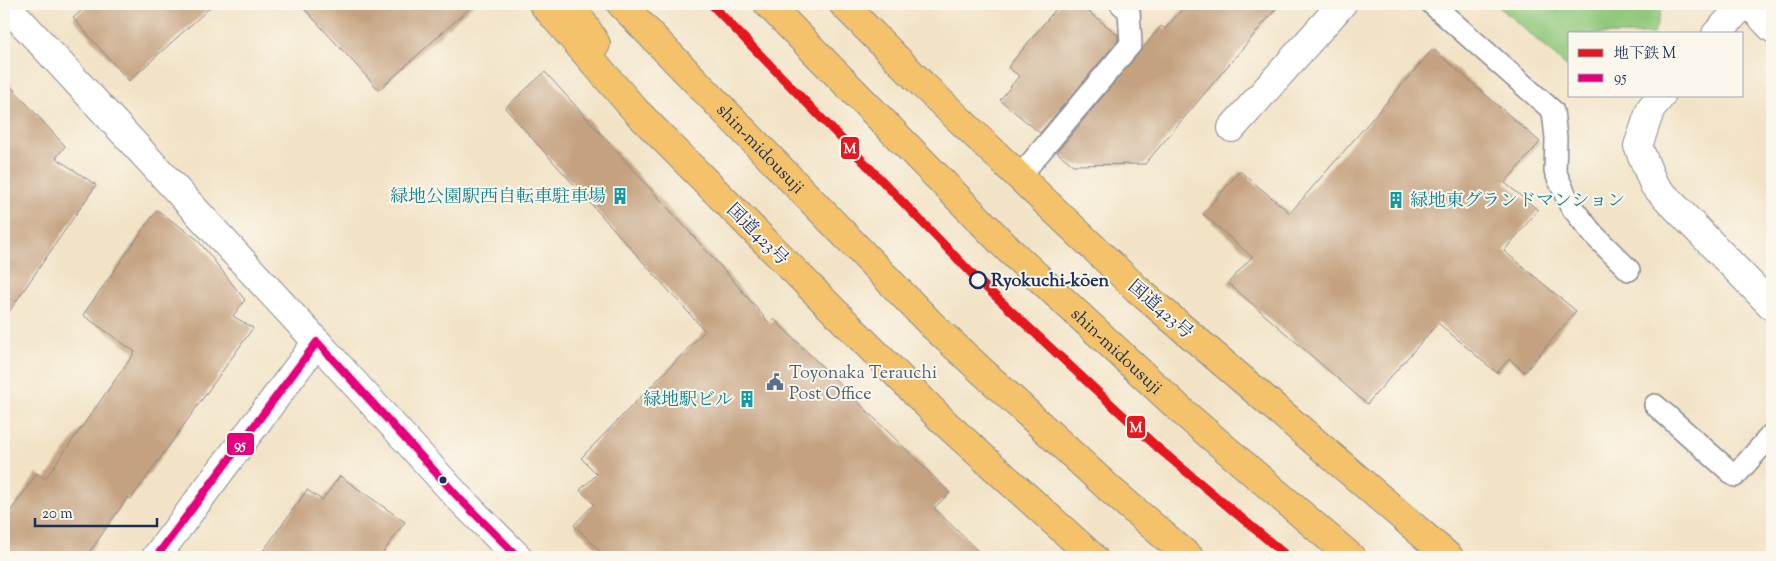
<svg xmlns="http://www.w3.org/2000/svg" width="1776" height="561" viewBox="0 0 1776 561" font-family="'Sorts Mill Goudy','Noto Serif JP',serif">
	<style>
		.green { fill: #90c87b; stroke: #567c6c }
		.building { fill: #c4a280 }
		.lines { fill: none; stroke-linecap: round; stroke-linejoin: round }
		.service-casing { stroke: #868992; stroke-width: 24 }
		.minor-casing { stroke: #868992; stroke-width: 30 }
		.tertiary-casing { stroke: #868992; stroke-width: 30 }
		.trunk-casing { stroke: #868992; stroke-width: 30 }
		.service { stroke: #fff; stroke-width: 21 }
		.minor { stroke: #fff; stroke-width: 28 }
		.tertiary { stroke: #fff; stroke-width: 28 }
		.trunk { stroke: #f4c26a; stroke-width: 28 }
		.bus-1-casing { stroke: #fbf7ec; stroke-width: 11 }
		.bus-1 { stroke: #e5007d; stroke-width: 8 }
		.metro-1-casing { stroke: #fbf7ec; stroke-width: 12 }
		.metro-1 { stroke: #e5171f; stroke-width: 9 }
		.stop-dot { fill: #fbf7ec; stroke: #1b2f5e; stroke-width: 2.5 }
		.bus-dot { fill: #1b2f5e; stroke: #fbf7ec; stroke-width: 2 }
		.labels { text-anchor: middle; stroke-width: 4; stroke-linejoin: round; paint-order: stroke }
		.street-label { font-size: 18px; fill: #1b2f5e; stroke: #fbf7ec }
		.culture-label { font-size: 18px; fill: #0d838f; stroke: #fbf7ec; text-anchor: end }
		.stop-label { font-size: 18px; font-weight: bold; fill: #1b2f5e; stroke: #fbf7ec; text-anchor: start }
		.service-label { font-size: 18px; fill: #4e5e75; stroke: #fbf7ec; text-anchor: start }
		.line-badge { stroke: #fbf7ec; stroke-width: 2 }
		.badge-label { font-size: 14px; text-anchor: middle; font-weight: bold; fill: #fff }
	</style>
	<rect width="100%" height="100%" fill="#fbf7ec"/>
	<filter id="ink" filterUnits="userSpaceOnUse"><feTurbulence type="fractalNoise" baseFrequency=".02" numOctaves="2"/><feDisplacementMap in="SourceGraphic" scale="10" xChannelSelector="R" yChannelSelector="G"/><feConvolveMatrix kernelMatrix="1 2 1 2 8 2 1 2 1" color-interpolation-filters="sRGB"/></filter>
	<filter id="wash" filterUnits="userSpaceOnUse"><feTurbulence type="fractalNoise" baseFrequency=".0096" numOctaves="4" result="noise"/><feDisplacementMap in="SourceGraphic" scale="20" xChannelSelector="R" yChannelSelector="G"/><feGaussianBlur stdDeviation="1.12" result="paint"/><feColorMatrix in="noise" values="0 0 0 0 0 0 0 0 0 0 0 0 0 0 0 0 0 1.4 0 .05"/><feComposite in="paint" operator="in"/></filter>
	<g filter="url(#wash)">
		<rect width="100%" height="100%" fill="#f2e3c6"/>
		<polygon class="green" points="1496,4 1661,4 1661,12 1654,34 1570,34 1570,69"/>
		<g id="blocks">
			<g class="building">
				<polygon points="89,4 214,4 129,81 73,18"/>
				<polygon points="300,4 474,4 379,90"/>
				<polygon points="1060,4 1079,4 1118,35 1118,40 1040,133 1000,100 1019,76 1008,67"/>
				<polygon points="1187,4 1280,4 1145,164 1073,165 1057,152 1161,26 1165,29"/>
				<polygon points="1433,49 1540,142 1505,183 1538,210 1504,251 1576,311 1525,372 1509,359 1497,373 1438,323 1367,404 1228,283 1252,257 1203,214 1240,171 1290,213"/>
				<polygon points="545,72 731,278 770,324 774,319 950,493 934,508 984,557 606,557 574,525 594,504 580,490 597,474 581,458 705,331 505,108"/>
				<polygon points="4,79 65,146 56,158 96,185 4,319"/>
				<polygon points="157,210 197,239 245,300 233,316 253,328 131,499 128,497 86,557 4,557 4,521 37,473 45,479 135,352 83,315"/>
				<polygon points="340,476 405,522 380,557 259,557 307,490 322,500"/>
			</g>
		</g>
	</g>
	<g filter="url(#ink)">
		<use href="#blocks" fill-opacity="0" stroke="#868992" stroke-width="1"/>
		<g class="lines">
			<g class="service-casing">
				<g id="service">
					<polyline points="1432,4 1553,111 1556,138 1555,171 1570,205 1593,234 1629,270"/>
					<polyline points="1019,177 1131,44 1129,11 1121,4"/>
					<polyline points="1655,405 1735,476 1772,434"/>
				</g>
			</g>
			<g class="minor-casing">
				<g id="minor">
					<polyline points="5,4 317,342"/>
					<polyline points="1232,128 1342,4"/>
				</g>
			</g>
			<g class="tertiary-casing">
				<g id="tertiary">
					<polyline points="1749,4 1772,28"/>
					<polyline points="1716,34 1744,4"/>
					<polyline points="1661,96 1651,108 1638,146 1654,185 1772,306"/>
					<polyline points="156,557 317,342 459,498 518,557"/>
				</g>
			</g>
			<g class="trunk-casing">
				<g id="trunk">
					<polyline points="543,4 635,110 944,422 1093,557"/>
					<polyline points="571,4 596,44"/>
					<path id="s1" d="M621,4L933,326L1113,492L1189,557"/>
					<path id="s2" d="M768,4L1009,250L1184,413L1351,557"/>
					<polyline points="843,4 922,84 1137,289 1449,557"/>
				</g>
			</g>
			<use href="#service" class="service"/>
			<use href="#minor" class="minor"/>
			<use href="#tertiary" class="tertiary"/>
			<use href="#trunk" class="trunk"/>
			<g class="bus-1-casing">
				<polyline id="bus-1" points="156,557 317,342 459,498 518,557"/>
			</g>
			<use href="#bus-1" class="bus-1"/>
			<g class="metro-1-casing">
				<polyline id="metro-1" points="711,4 978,280 1157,447 1288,557"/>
			</g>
			<use href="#metro-1" class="metro-1"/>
		</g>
	</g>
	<defs>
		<g id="building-bare" transform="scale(1.35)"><path d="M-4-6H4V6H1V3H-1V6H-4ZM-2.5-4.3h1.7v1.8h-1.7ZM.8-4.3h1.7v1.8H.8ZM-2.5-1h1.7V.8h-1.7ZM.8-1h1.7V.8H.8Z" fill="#0f9aa8" stroke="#fbf7ec" stroke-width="2.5" paint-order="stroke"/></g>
		<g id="civic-bare" transform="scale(1.35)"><path d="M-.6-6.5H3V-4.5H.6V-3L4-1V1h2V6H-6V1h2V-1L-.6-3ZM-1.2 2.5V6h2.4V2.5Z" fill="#5c6f8a" stroke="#fbf7ec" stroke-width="2.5" paint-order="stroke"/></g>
	</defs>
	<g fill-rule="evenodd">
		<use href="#building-bare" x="620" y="196"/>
		<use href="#building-bare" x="1396" y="200"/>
		<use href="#civic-bare" x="775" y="382"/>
		<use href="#building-bare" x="747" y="399"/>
	</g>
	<circle class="stop-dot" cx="978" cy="280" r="8"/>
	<circle class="bus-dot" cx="443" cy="480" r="4.5"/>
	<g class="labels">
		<g class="street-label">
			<text dy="6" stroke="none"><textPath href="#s1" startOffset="201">shin-midousuji</textPath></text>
			<text transform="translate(758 234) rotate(45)" y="6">国道423号</text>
			<text transform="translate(1161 309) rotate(41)" y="6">国道423号</text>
			<text dy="6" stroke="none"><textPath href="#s2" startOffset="492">shin-midousuji</textPath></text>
		</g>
		<g class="culture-label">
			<text x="606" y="202">緑地公園駅西自転車駐車場</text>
			<text x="1410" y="206" text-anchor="start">緑地東グランドマンション</text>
			<text x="733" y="405">緑地駅ビル</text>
		</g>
		<g class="stop-label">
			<text x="991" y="286">Ryokuchi-kōen</text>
		</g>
		<g class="service-label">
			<text x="789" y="378">Toyonaka Terauchi<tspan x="789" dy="21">Post Office</tspan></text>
		</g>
	</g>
	<g class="line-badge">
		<rect x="840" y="136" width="20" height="24" rx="5" fill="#e5171f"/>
		<rect x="1126" y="415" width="20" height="24" rx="5" fill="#e5171f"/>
		<rect x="226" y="432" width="29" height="24" rx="5" fill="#e5007d"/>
	</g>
	<g class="badge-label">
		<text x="850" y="153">M</text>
		<text x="1136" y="432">M</text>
		<text x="240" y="449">95</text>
	</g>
	<rect width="1776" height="561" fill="none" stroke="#fbf7ec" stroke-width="20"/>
	<rect x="1568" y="32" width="175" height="65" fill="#fbf7ec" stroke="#a1a7b3"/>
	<rect x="1578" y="49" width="25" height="8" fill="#e5171f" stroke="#a1a7b3"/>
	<text x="1614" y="58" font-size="15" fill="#1b2f5e">地下鉄 M</text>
	<rect x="1578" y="74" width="25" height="8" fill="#e5007d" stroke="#a1a7b3"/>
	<text x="1614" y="82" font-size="15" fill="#1b2f5e">95</text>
	<path d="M35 518v8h122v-8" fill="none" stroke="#1b2f5e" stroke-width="2.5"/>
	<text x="42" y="518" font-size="15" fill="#1b2f5e" stroke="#fbf7ec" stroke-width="4" paint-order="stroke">20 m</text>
</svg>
